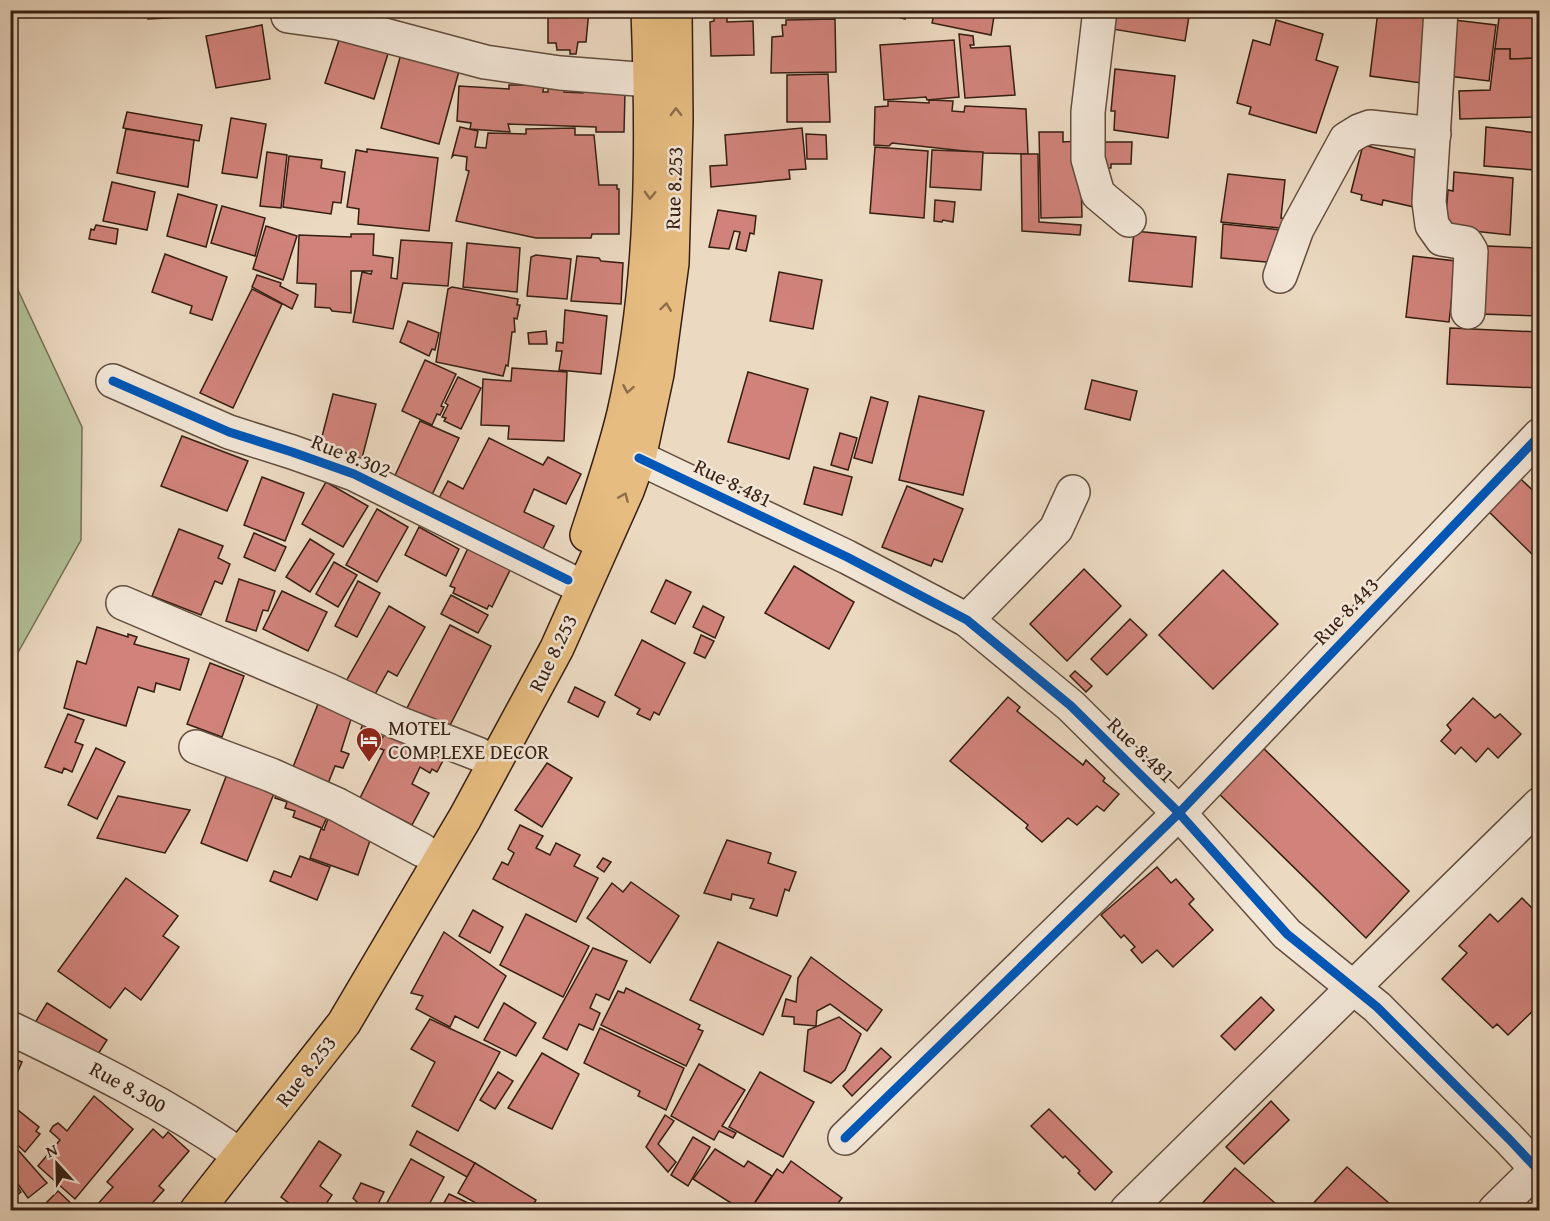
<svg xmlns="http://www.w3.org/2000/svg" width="1550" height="1221" viewBox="0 0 1550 1221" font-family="'Gentium Book Plus',serif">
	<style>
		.green { fill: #b2c097; stroke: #746f54; stroke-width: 1.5 }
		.building { fill: #d1837b; stroke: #361e12; stroke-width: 1.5 }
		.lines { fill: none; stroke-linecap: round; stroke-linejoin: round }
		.minor-casing { stroke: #634d3e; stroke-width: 36 }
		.highway-casing { stroke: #361e12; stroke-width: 36 }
		.minor { stroke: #f2e6d7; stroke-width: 33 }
		.highway { stroke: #e6bc80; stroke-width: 33 }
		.cycleway-casing { stroke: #f2e6d7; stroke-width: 13 }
		.cycleway { stroke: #0057b8; stroke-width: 9 }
		.oneway { stroke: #8e6d49 }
		.labels { text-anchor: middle; stroke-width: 5; stroke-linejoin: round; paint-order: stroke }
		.street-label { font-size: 21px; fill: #361e12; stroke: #f2e6d7 }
		.poi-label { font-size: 21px; fill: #361e12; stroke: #f2e6d7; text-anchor: start }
	</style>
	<rect width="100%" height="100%" fill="#ebd9c1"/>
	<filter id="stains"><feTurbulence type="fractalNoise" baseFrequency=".00333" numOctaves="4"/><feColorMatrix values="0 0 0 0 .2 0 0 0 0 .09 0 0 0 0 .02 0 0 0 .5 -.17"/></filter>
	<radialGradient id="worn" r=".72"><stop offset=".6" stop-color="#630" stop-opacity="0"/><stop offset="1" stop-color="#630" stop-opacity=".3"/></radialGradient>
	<polygon class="green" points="10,273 82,427 81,540 11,665"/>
	<g class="building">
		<polygon points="135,10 234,10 228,15 148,19 147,15 135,15"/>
		<polygon points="548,10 589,10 586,42 578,42 576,54 570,54 570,50 557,50 556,43 548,43"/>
		<polygon points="697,10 827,10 827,16 727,17 727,22 753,21 754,55 711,56 710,22 714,21 714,17 697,17"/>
		<polygon points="874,10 907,10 905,19"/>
		<polygon points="935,10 995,10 991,35 932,23"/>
		<polygon points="1115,10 1190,10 1185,41 1112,29"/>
		<polygon points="1500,10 1540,10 1538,58 1510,59 1510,49 1495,49"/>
		<polygon points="1378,11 1437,18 1429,84 1370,76"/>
		<polygon points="835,19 836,72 771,73 772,37 783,36 782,25 786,25 786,20"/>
		<polygon points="1276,20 1323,34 1316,60 1338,67 1316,133 1249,114 1251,107 1237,103 1253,40 1270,45"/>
		<polygon points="1454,20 1496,25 1489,81 1448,76"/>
		<polygon points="262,25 270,79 216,88 206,36"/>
		<polygon points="343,28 391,44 374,99 325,83"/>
		<polygon points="959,34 973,36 974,45 970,45 971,48 1010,46 1015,95 965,98"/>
		<polygon points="954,40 959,97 927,100 926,97 884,100 880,45"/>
		<polygon points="1495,49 1510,49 1510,59 1538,58 1533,88 1538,117 1460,119 1459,91 1490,90"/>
		<polygon points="402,50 461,64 439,144 381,128"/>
		<polygon points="1115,69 1175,76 1168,138 1114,130 1115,111 1111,111"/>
		<polygon points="828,74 830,122 787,122 787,75"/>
		<polygon points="509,85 544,85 543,92 548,92 548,85 565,86 564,92 583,93 584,89 625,93 624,132 596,132 596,127 508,124 510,132 470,129 471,123 457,121 459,86 509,89"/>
		<polygon points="929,100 953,101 952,111 964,112 965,106 1026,109 1028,154 983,153 892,143 889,146 874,145 875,107 888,106 888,101 929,103"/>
		<polygon points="127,112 202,125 199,141 123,128"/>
		<polygon points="231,118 266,124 257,178 222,173"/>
		<polygon points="460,127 478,131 475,147 486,148 488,133 526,134 526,129 575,128 575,135 594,135 599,185 617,185 617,189 619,189 619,234 592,234 591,238 536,238 456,221 469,171 466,170 467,157 454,155 452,157"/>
		<polygon points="1486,127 1538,133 1535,170 1484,166"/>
		<polygon points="802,128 806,169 789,170 790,179 711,187 710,166 727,165 725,135"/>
		<polygon points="126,129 194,140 188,187 117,173"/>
		<polygon points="1039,132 1063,132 1063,142 1080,141 1082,217 1041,218"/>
		<polygon points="806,134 826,135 827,159 807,159"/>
		<polygon points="1097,142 1132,142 1131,164 1111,164 1111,168 1097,168"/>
		<polygon points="1363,145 1425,160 1414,207 1383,200 1382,205 1361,200 1362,195 1351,192"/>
		<polygon points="875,147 928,151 924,218 870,213"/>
		<polygon points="367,149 438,158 429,231 358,224 359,209 347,207 356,150 367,152"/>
		<polygon points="932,150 983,152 981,190 930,187"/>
		<polygon points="267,152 287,155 281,208 260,206"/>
		<polygon points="1021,154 1038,154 1039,222 1081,225 1080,235 1022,231"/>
		<polygon points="289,156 322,160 321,168 345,172 341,203 333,202 331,214 283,207"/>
		<polygon points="1454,172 1513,178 1510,235 1445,228 1448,190 1453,191"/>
		<polygon points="1228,174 1285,180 1281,218 1292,219 1290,229 1221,222"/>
		<polygon points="112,182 155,192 147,230 103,221"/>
		<polygon points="178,194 217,205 206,247 167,236"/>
		<polygon points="935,200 955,202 953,222 943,220 942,222 934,221"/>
		<polygon points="222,206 265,218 255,256 211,243"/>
		<polygon points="718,210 756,216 754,234 750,233 746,251 736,249 740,232 734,231 729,249 709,247"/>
		<polygon points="1223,224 1281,230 1277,263 1221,258"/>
		<polygon points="96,225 118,229 116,244 89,239 91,229 94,230"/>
		<polygon points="266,226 297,236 283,280 253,269"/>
		<polygon points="1134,231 1196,237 1192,287 1129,281"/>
		<polygon points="351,234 374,234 373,255 393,258 391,278 397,279 401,240 452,243 448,286 403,283 393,329 353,322 362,272 371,274 372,271 351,271 351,313 332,311 330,308 315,307 316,284 297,283 299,235 351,237"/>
		<polygon points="467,243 520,248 517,292 463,287"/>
		<polygon points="1486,246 1540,248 1540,316 1480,314"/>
		<polygon points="165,254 227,277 212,320 190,313 192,306 152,292"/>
		<polygon points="536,255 571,259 567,299 527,296 531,257"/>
		<polygon points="577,256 599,258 601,261 623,263 621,304 571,301"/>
		<polygon points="1413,256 1456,261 1449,322 1406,317"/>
		<polygon points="779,272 822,280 813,329 770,321"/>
		<polygon points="257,275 281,283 280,286 298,295 292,309 252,287"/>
		<polygon points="452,287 518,299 517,305 520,305 517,319 514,318 515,332 512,332 508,366 506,365 503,376 436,362 448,289"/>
		<polygon points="252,289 282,304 233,408 200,393"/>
		<polygon points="565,310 607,316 601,374 559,370 562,351 556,351 557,342 563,343"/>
		<polygon points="408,321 439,333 435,350 432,349 429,356 400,342"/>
		<polygon points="1450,328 1540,332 1540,388 1447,384"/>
		<polygon points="546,331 547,344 529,344 528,333"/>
		<polygon points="425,360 456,374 441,406 444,407 440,415 437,414 432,425 402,411"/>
		<polygon points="512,368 567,372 564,441 508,439 509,426 481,425 483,379 511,381"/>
		<polygon points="748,372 808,389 789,459 728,442"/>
		<polygon points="458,377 481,388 461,429 444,421 446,418 442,417 448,405 445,403"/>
		<polygon points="1092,380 1137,391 1130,420 1085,409"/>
		<polygon points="333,394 376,404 361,462 318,452"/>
		<polygon points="919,396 984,411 963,495 899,480"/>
		<polygon points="871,397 888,402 872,463 854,458"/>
		<polygon points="420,421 459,438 430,499 392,482"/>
		<polygon points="840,433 857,438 848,470 831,465"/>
		<polygon points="182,436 248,461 227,511 161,486"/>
		<polygon points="489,438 543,465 548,457 581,474 566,504 534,489 524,512 554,526 539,557 438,500 448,481 463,489"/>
		<polygon points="814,467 852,477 842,515 804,504"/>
		<polygon points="1512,471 1540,497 1540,562 1480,503"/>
		<polygon points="262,477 304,493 285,541 244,525"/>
		<polygon points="326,482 368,506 343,547 302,524"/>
		<polygon points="907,486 963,509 942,562 934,559 931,566 882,547"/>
		<polygon points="377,509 408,527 377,582 346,565"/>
		<polygon points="419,527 459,549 446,576 405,555"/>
		<polygon points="179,529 223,546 218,558 230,564 222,584 215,581 201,615 152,596"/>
		<polygon points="254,533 286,547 275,571 244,557"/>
		<polygon points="310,539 334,554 310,592 286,577"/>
		<polygon points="471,542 514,562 492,607 489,605 487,609 453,593 455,588 450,586"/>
		<polygon points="334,562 357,575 338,607 316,594"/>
		<polygon points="794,566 854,602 829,649 765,613"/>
		<polygon points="1084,569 1121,606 1067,661 1030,624"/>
		<polygon points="1223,570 1278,624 1213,689 1159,635"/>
		<polygon points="239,579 275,591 268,611 263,610 256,631 226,621"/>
		<polygon points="666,580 691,592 675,624 651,612"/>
		<polygon points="358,581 380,593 357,637 335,626"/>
		<polygon points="282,591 327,612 308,651 263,629"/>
		<polygon points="451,595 488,615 478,633 441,614"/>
		<polygon points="389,606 425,627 397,676 388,671 369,705 341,690"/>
		<polygon points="703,606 724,617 715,638 693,627"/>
		<polygon points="1130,619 1147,635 1107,675 1091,659"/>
		<polygon points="450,625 491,646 447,731 406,710"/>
		<polygon points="97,627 128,637 128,634 137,637 134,644 189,659 180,690 156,683 154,692 138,687 126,726 64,708 77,661 86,664"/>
		<polygon points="701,635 714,641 705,658 694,653"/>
		<polygon points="642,640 685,663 659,715 654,712 650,720 637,714 640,709 615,695"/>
		<polygon points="210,663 244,676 222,737 187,724"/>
		<polygon points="1075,671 1092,686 1086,692 1070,676"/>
		<polygon points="575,687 605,702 598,717 568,702"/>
		<polygon points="1008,697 1020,707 1017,711 1083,765 1086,760 1105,778 1103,781 1119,794 1104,811 1097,806 1077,825 1068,818 1042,842 1026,828 1028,825 950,761"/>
		<polygon points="1473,698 1495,718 1500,714 1521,734 1498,758 1488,748 1476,762 1461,747 1455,754 1441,741 1451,730 1447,725"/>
		<polygon points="320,699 353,713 341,751 349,754 343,768 335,766 327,786 291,772"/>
		<polygon points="68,714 84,720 75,742 83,745 72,772 64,768 62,773 45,767"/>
		<polygon points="366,715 447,753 437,772 432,769 430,773 420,767 412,784 429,793 412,825 360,798 384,750 378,748 383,737 361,729"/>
		<polygon points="1253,738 1409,891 1366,938 1209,784"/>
		<polygon points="96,748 125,762 97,819 68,805"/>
		<polygon points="547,763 572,778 542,827 515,810"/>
		<polygon points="227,774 275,791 247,861 201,843"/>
		<polygon points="280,785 333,804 322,828 293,817 295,811 285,808 287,802 275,798"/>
		<polygon points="118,796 190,810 165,853 97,838"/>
		<polygon points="329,816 373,832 358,875 310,858 321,829 324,830"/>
		<polygon points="520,825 543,836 536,848 550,855 556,843 580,855 574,866 598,878 576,922 493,879 502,862 508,865 514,853 508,849"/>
		<polygon points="727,840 771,853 768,863 796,872 789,891 785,889 777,916 750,908 754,899 732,894 731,900 704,893"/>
		<polygon points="300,856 330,867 317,900 270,881 274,871 291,877"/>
		<polygon points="603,858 611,862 604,872 597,867"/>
		<polygon points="1157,867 1171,883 1176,879 1194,899 1189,904 1213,930 1173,967 1157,950 1142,963 1131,950 1135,947 1124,935 1121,938 1101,915"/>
		<polygon points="126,878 178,916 163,936 179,947 141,1000 125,988 110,1008 58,971"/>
		<polygon points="631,882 679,916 650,963 587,918 612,883 623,892"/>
		<polygon points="1522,898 1540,916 1540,1004 1508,1035 1497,1024 1493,1028 1442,979 1467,953 1459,946 1490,914 1498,922"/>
		<polygon points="473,910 503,927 490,953 459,936"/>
		<polygon points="526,914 589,946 563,997 500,965"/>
		<polygon points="444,932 506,976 478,1028 455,1016 450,1027 416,1009 423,996 411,993"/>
		<polygon points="718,942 791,976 763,1035 690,1000"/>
		<polygon points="593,948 627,961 609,1000 596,994 590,1008 600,1013 593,1030 579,1024 567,1050 543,1038"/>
		<polygon points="811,957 882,1010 867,1031 830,1004 817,1011 816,1026 794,1024 794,1017 782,1016 786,999 796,1002 798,978"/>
		<polygon points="626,988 700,1025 698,1029 703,1031 686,1066 601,1025 618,991 624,993"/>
		<polygon points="1261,997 1274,1010 1235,1050 1221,1036"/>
		<polygon points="47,1003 107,1040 93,1062 33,1026"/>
		<polygon points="504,1003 536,1023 516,1056 484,1040"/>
		<polygon points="839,1017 861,1034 845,1070 831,1083 804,1071 808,1030"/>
		<polygon points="430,1019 500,1052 458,1131 412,1106 435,1062 411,1049"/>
		<polygon points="600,1028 684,1068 666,1110 638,1096 640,1091 584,1063"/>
		<polygon points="881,1048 891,1057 852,1096 843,1086"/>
		<polygon points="542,1053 579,1074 552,1129 508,1108"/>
		<polygon points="10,1057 22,1062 10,1089"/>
		<polygon points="699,1064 745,1090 722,1126 736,1133 733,1138 719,1131 714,1140 671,1116"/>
		<polygon points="498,1072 513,1081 495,1109 480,1100"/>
		<polygon points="760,1072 814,1102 783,1157 729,1127"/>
		<polygon points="94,1096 133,1129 75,1199 38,1166 60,1140 50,1131 53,1126 58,1123 67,1131"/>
		<polygon points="1271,1101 1289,1120 1244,1164 1226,1147"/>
		<polygon points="10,1107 19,1111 39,1127 36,1131 40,1134 25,1152 10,1138"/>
		<polygon points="1049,1109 1112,1172 1095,1190 1078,1173 1080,1171 1065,1156 1063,1158 1031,1126"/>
		<polygon points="665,1115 674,1121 658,1144 676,1162 668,1172 646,1147"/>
		<polygon points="153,1129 163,1138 168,1132 189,1151 159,1186 164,1190 146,1210 102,1210 96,1206 113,1187 107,1182"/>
		<polygon points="417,1131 475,1163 467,1177 410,1145"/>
		<polygon points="693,1137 710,1147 688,1186 671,1175"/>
		<polygon points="10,1141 47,1183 28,1198 10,1173"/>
		<polygon points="319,1141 341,1155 320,1186 332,1195 322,1210 298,1210 281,1197"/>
		<polygon points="715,1149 744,1167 748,1161 772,1176 750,1210 742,1210 693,1179"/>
		<polygon points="411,1159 444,1177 426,1210 383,1210"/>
		<polygon points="791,1161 842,1198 833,1210 762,1210 754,1204 777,1169 783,1173"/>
		<polygon points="475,1163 536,1200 530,1210 488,1210 458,1193"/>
		<polygon points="1347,1167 1397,1210 1307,1210"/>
		<polygon points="1235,1168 1283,1210 1196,1210"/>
		<polygon points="10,1176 21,1192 10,1200"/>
		<polygon points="361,1183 384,1192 375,1210 365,1210 353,1198"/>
		<polygon points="58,1191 78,1210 55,1210 47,1202"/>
		<polygon points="449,1194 483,1210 440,1210"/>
	</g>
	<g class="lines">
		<g class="minor-casing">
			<g id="minor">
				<polyline points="1100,10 1088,112 1088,159 1098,194 1129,220"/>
				<polyline points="1441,10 1429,202 1432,225 1442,239 1466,243 1471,251 1468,312"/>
				<polyline points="288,16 339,23 485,62 560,73 650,80"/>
				<polyline points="1280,276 1297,229 1346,139 1359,131 1370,127 1434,134"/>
				<polyline points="113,381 229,432 292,452 354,474 568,580"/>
				<polyline points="639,458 847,557 967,620 1071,706 1179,813 1287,934 1377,1007 1509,1139 1540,1172"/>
				<polyline points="123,603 328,690 396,722 478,754"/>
				<polyline points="967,620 1056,529 1073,492"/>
				<polyline points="196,747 271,775 338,805 422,850"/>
				<path d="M10,1028C89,1066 168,1105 240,1155"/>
				<polyline points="845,1138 1179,813 1540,435"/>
				<polyline points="1127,1210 1540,804"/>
				<polyline points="1495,1210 1540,1166"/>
			</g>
		</g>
		<g class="highway-casing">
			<g id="highway">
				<path d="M587,535C600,495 614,455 624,413C654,282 653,144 648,10"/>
				<polyline points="197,1210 344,1023 465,818 557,648 627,491 639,458 657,374 672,263 676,121 675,10"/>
			</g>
		</g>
		<use href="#minor" class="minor"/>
		<use href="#highway" class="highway"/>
		<g class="cycleway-casing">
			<g id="cycleway">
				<polyline points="113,381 229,432 292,452 354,474 568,580"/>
				<polyline points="639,458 847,557 967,620 1071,706 1179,813 1287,934 1377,1007 1509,1139 1540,1172"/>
				<polyline points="845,1138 1179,813 1540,435"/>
			</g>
		</g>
		<use href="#cycleway" class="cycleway"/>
	</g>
	<defs><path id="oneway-chevron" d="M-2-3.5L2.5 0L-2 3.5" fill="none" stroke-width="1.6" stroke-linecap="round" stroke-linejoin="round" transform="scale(1.5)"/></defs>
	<g class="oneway">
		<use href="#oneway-chevron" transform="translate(676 112) rotate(-91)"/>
		<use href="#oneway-chevron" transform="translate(650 195) rotate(92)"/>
		<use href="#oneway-chevron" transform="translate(666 307) rotate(-82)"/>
		<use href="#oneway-chevron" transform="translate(628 389) rotate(100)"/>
		<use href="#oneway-chevron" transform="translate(624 497) rotate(-67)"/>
	</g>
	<defs>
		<g id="hotel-pin" transform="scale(1.35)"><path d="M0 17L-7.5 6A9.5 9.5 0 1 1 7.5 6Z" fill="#8f2418" stroke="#f2e6d7"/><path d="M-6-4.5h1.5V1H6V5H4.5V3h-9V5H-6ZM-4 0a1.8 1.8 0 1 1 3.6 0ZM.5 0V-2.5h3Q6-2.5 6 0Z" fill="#fff"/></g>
	</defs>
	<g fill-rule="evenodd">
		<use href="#hotel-pin" x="369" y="740"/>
	</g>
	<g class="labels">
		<g class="street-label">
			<text transform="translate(674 188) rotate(-88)" y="7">Rue 8.253</text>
			<text transform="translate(351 456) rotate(22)" y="7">Rue 8.302</text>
			<text transform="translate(733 483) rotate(26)" y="7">Rue 8.481</text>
			<text transform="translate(1346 611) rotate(-46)" y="7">Rue 8.443</text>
			<text transform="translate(553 653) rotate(-64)" y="7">Rue 8.253</text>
			<text transform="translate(1141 750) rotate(44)" y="7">Rue 8.481</text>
			<text transform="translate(306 1071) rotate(-52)" y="7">Rue 8.253</text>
			<text transform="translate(128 1087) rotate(29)" y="7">Rue 8.300</text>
		</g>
		<g class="poi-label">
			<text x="388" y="735">MOTEL<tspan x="388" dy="24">COMPLEXE DECOR</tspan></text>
		</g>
	</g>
	<rect width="1550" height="1221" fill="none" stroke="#ebd9c1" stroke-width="36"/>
	<rect x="12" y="12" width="1526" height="1197" fill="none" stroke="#361e12" stroke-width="3"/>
	<rect x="18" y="18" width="1514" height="1185" fill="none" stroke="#361e12" stroke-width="1.5"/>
	<g transform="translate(57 1164) rotate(338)" stroke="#f2e6d7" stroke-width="4.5" paint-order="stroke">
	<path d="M0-4.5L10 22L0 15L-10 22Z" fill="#361e12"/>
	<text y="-9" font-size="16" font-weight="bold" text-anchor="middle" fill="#361e12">N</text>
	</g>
	<rect width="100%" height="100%" filter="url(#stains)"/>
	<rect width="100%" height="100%" fill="url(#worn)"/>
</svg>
